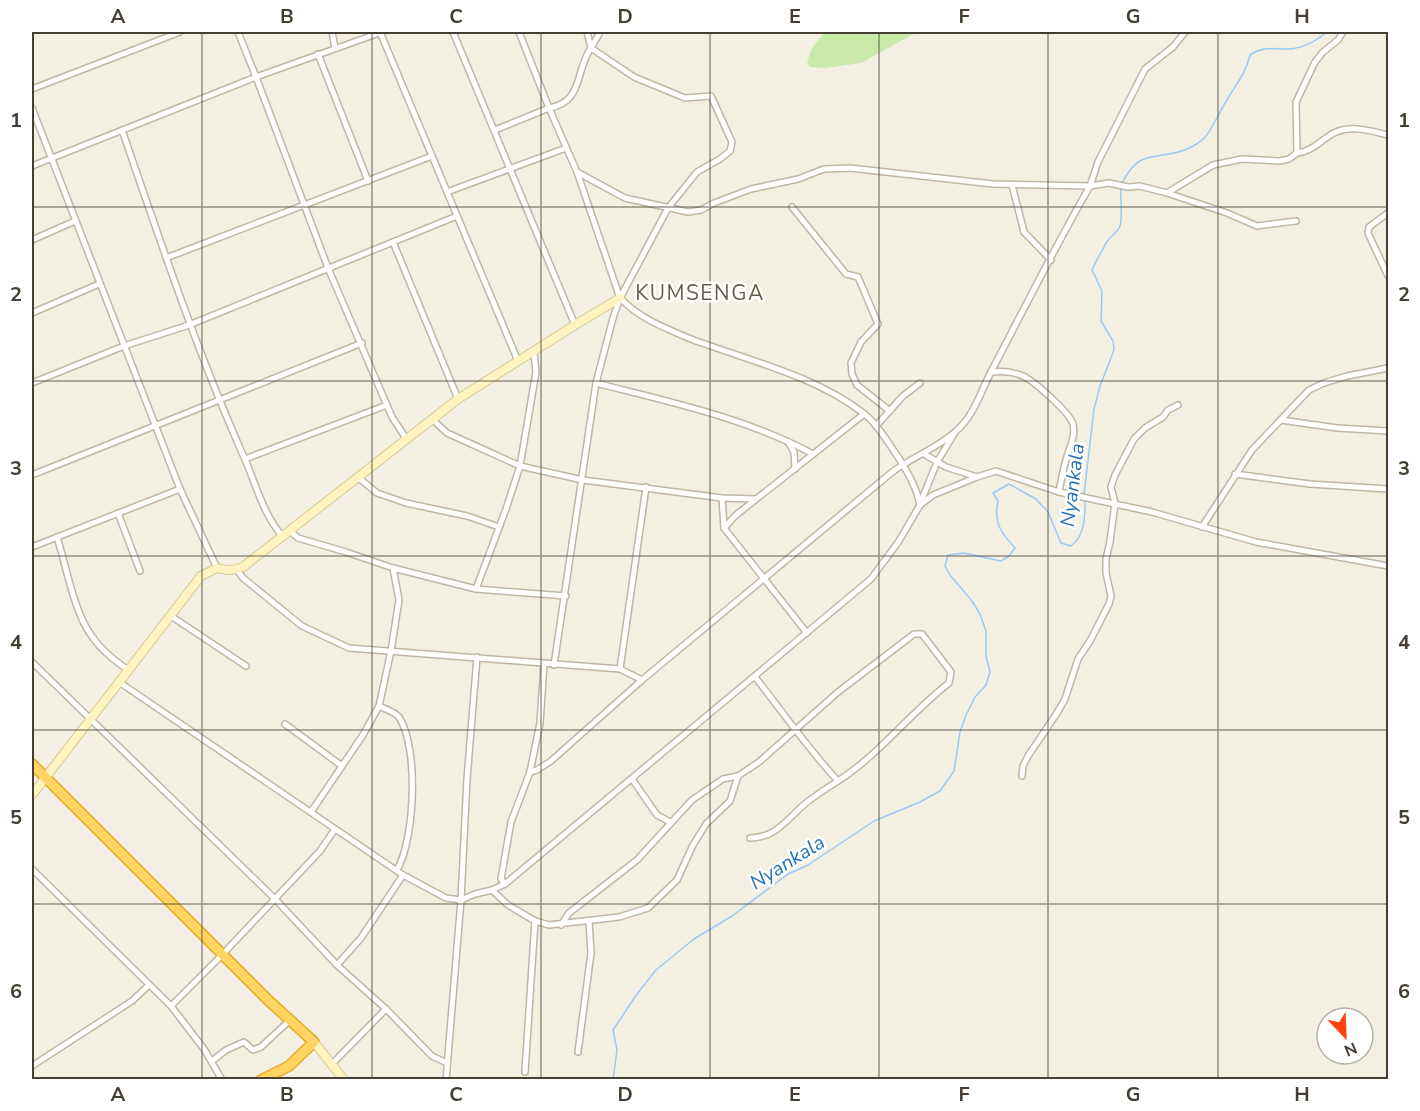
<svg xmlns="http://www.w3.org/2000/svg" width="1420" height="1111" viewBox="0 0 1420 1111" font-family="'Nunito Sans',sans-serif">
	<style>
		.green { fill: #c9eaa8 }
		.lines { fill: none; stroke-linecap: round; stroke-linejoin: round }
		.stream { stroke: #9acaf5; stroke-width: 1.5 }
		.street-casing { stroke: #bfb7a5; stroke-width: 8 }
		.secondary-casing { stroke: #d6c88f; stroke-width: 10 }
		.highway-casing { stroke: #e7ad29; stroke-width: 12 }
		.street { stroke: #fff; stroke-width: 5 }
		.secondary { stroke: #fff4c1; stroke-width: 8 }
		.highway { stroke: #ffd462; stroke-width: 9 }
		.grid { fill: none; stroke: #453f33; stroke-width: 1.5; stroke-opacity: 0.55 }
		.labels { text-anchor: middle; stroke-width: 5; stroke-linejoin: round; paint-order: stroke }
		.water-label { font-size: 20px; font-style: italic; fill: #2671b7; stroke: #fff }
		.quarter-label { font-size: 21px; letter-spacing: 1.5px; fill: #685e49; stroke: #fff }
		.neatline { fill: none; stroke: #453f33; stroke-width: 2 }
		.grid-label { font-size: 20px; text-anchor: middle; font-weight: bold; fill: #453f33 }
	</style>
	<rect width="100%" height="100%" fill="#f3efe3"/>
	<polygon class="green" points="825,32 917,32 861,63 825,68 810,67 807,62 812,48"/>
	<g class="lines">
		<g class="stream">
			<path d="M1122,183C1141,146 1156,162 1187,149C1194,146 1201,142 1206,136C1214,125 1220,111 1227,100C1236,84 1246,73 1250,55C1264,46 1272,49 1287,49C1303,49 1316,41 1327,32"/>
			<path d="M1084,495L1094,409L1100,386L1114,350L1113,341L1101,321L1102,291L1092,270C1096,261 1101,253 1105,245C1108,237 1117,234 1120,226C1123,215 1120,199 1121,188"/>
			<path d="M613,1080L617,1050L613,1030L637,994L656,970L694,939L732,916L788,874L808,865L874,821L920,802L940,791L954,771L960,732L966,715L975,697L986,685L990,672L986,656V631L980,614L972,601L950,575L945,566L948,555L964,553L1001,561L1009,556L1015,548C1001,533 993,522 998,501L993,493L1009,484L1036,499L1048,512L1061,543L1071,546C1085,535 1085,518 1085,500"/>
		</g>
		<g class="street-casing">
			<g id="street">
				<polyline points="332,32 335,48"/>
				<polyline points="380,32 518,361"/>
				<polyline points="382,32 256,77 328,268 392,417 407,440"/>
				<polyline points="453,32 575,325"/>
				<path d="M519,32L549,108L577,172L620,298C640,319 665,328 691,339C747,360 816,376 863,413C875,422 884,436 892,448C904,466 916,484 920,505"/>
				<path d="M1343,32L1338,40L1323,52L1315,62L1296,102L1297,153C1313,152 1322,138 1336,132C1352,125 1372,131 1388,135"/>
				<polyline points="318,54 368,181"/>
				<polyline points="32,89 180,32"/>
				<polyline points="32,108 180,489 217,568"/>
				<path d="M122,130C160,240 196,349 243,455C256,483 262,513 283,537"/>
				<path d="M495,130L549,108C584,102 575,70 591,48L587,32"/>
				<polyline points="32,166 256,77 238,32"/>
				<polyline points="577,172 625,198 688,212 701,210 714,203 751,189 798,179 824,169 850,168 993,184 1090,186 1109,183 1128,187 1140,186 1167,193 1213,165 1242,159 1280,161 1289,159 1297,153"/>
				<polyline points="1012,185 1024,232 1051,260"/>
				<polyline points="447,192 566,148"/>
				<polyline points="1167,193 1227,213 1257,226 1296,221"/>
				<polyline points="792,207 846,274 858,277 878,324 861,342 851,363 852,374 857,385 890,411"/>
				<polyline points="1388,213 1369,227 1368,233 1388,276"/>
				<polyline points="32,240 75,221"/>
				<polyline points="393,242 458,399"/>
				<polyline points="166,258 432,156"/>
				<polyline points="32,313 99,284"/>
				<path d="M991,372C1002,371 1012,371 1023,376C1033,380 1070,413 1073,424C1076,437 1069,448 1066,460C1063,470 1061,481 1059,492"/>
				<polyline points="32,383 124,346 189,325 457,216"/>
				<path d="M596,383C670,402 746,418 813,454"/>
				<polyline points="433,420 447,433 520,466 583,480 722,498 756,499"/>
				<polyline points="1281,420 1337,428 1388,431"/>
				<polyline points="876,426 903,396 920,383"/>
				<polyline points="788,442 794,452 795,469"/>
				<polyline points="924,454 946,467 977,477 996,471 1059,492 1152,512 1256,542 1388,566"/>
				<polyline points="245,459 387,405"/>
				<polyline points="1235,474 1310,484 1388,489"/>
				<polyline points="32,475 362,343"/>
				<polyline points="359,478 377,493 406,503 467,516 499,527"/>
				<polyline points="722,498 724,528 807,633"/>
				<polyline points="920,504 937,462 954,434"/>
				<polyline points="118,513 140,571"/>
				<polyline points="1202,527 1252,450 1309,390 1324,383 1347,376 1388,368"/>
				<polyline points="724,528 736,515 864,414"/>
				<polyline points="290,531 298,538 346,552 393,568 476,589 566,596"/>
				<path d="M57,537C66,565 74,612 91,635C101,650 114,660 128,670"/>
				<polyline points="32,547 180,489"/>
				<polyline points="237,570 243,578 302,626 349,648 620,669 642,680"/>
				<polyline points="476,589 506,509 520,466 536,372 534,353"/>
				<polyline points="171,616 246,666"/>
				<polyline points="32,662 275,899 337,965 386,1009 432,1056 447,1063"/>
				<polyline points="554,665 596,383 613,318 620,298 668,208 697,172 720,159 730,151 732,142 711,96 685,98 634,77 591,48 600,32"/>
				<polyline points="620,669 646,487"/>
				<polyline points="119,682 403,875 446,898 461,900 475,894 492,890 505,884 871,579 899,541 920,505 933,495 977,477"/>
				<path d="M379,706C385,709 395,712 399,717C419,748 415,839 397,870"/>
				<polyline points="285,724 342,766"/>
				<path d="M530,772L537,770L551,761L642,680L891,473C911,457 937,449 956,431C975,415 981,390 993,368C1025,307 1056,245 1090,186L1098,162L1145,69L1173,47L1185,32"/>
				<polyline points="1022,776 1023,766 1028,756 1057,713 1065,699 1078,659 1090,641 1109,604 1111,596 1106,573 1106,559 1110,542 1115,503 1111,487 1115,475 1134,439 1145,428 1163,417 1168,410 1178,405"/>
				<polyline points="632,779 657,815 670,822"/>
				<polyline points="311,812 363,735 379,706 391,651 399,600 393,568"/>
				<path d="M750,838C776,838 788,818 806,803C816,795 827,788 838,781"/>
				<polyline points="32,869 171,1006 204,1049 222,1080"/>
				<polyline points="505,884 501,879 511,822 530,772 540,723 544,664"/>
				<polyline points="492,890 508,905 535,921 549,925 619,917 648,908 677,880 693,845 706,824 730,801 738,776"/>
				<path d="M561,925L569,913L637,860L692,800L723,779L738,776L759,762L838,692L914,634H922L951,672L949,683C910,713 880,754 838,781C808,749 782,711 755,677"/>
				<polyline points="337,965 361,938 403,875"/>
				<polyline points="171,1006 222,955 320,851 335,829"/>
				<polyline points="578,1052 591,953 589,921"/>
				<polyline points="212,1061 226,1050 244,1042 253,1050 261,1047 289,1021"/>
				<polyline points="331,1065 386,1009"/>
				<polyline points="32,1066 132,1001 149,985"/>
				<polyline points="525,1072 535,921"/>
				<polyline points="446,1080 461,900 467,779 477,657"/>
			</g>
		</g>
		<g class="secondary-casing">
			<g id="secondary">
				<path d="M32,795L201,576L217,568C227,571 234,571 243,567L458,399L575,325L620,298"/>
				<polyline points="314,1042 344,1080"/>
			</g>
		</g>
		<g class="highway-casing">
			<polyline id="highway" points="32,764 268,1000 314,1042 289,1066 261,1080"/>
		</g>
		<use href="#street" class="street"/>
		<use href="#secondary" class="secondary"/>
		<use href="#highway" class="highway"/>
	</g>
	<path class="grid" d="M202,32V1080M372,32V1080M541,32V1080M710,32V1080M879,32V1080M1048,32V1080M1218,32V1080M32,207H1388M32,381H1388M32,556H1388M32,730H1388M32,904H1388"/>
	<g class="labels">
		<g class="water-label">
			<text transform="translate(1072 485) rotate(-83)" y="7">Nyankala</text>
			<text transform="translate(787 862) rotate(-32)" y="7">Nyankala</text>
		</g>
		<g class="quarter-label">
			<text x="700" y="300">KUMSENGA</text>
		</g>
	</g>
	<rect width="1420" height="1111" fill="none" stroke="#ffffff" stroke-width="66"/>
	<g transform="translate(1345 1036) rotate(157)"><circle r="28" fill="#ffffff" stroke="#b5b2ad" stroke-width="1.5"/>
	<path d="M0-4.5L10 22L0 15L-10 22Z" fill="#ff410e"/>
	<text y="-9" font-size="16" font-weight="bold" text-anchor="middle" fill="#453f33">N</text>
	</g>
	<rect x="33" y="33" width="1354" height="1045" class="neatline"/>
	<g class="grid-label">
		<text x="118" y="23">A</text>
		<text x="287" y="23">B</text>
		<text x="456" y="23">C</text>
		<text x="625" y="23">D</text>
		<text x="795" y="23">E</text>
		<text x="964" y="23">F</text>
		<text x="1133" y="23">G</text>
		<text x="1302" y="23">H</text>
		<text x="16" y="127">1</text>
		<text x="1404" y="127">1</text>
		<text x="16" y="301">2</text>
		<text x="1404" y="301">2</text>
		<text x="16" y="475">3</text>
		<text x="1404" y="475">3</text>
		<text x="16" y="649">4</text>
		<text x="1404" y="649">4</text>
		<text x="16" y="824">5</text>
		<text x="1404" y="824">5</text>
		<text x="16" y="998">6</text>
		<text x="1404" y="998">6</text>
		<text x="118" y="1101">A</text>
		<text x="287" y="1101">B</text>
		<text x="456" y="1101">C</text>
		<text x="625" y="1101">D</text>
		<text x="795" y="1101">E</text>
		<text x="964" y="1101">F</text>
		<text x="1133" y="1101">G</text>
		<text x="1302" y="1101">H</text>
	</g>
</svg>
